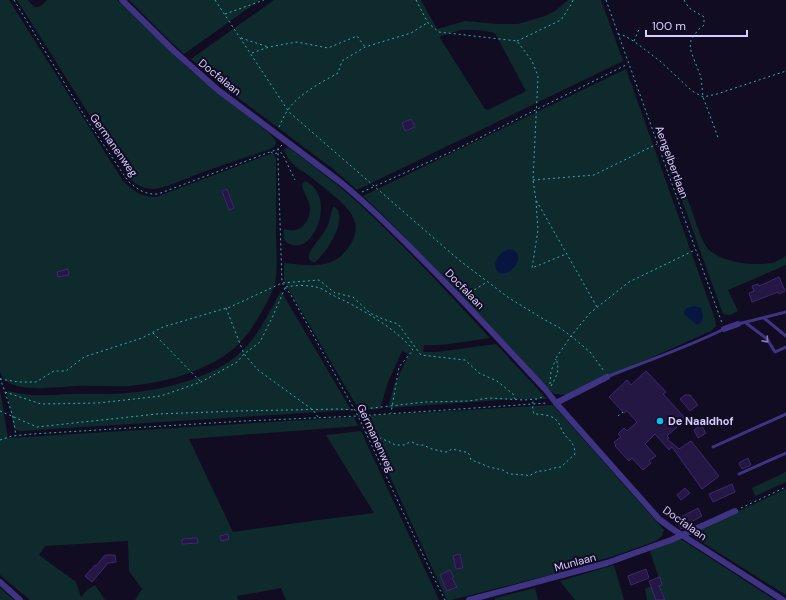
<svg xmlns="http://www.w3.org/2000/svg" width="786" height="600" viewBox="0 0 786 600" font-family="'DM Sans',sans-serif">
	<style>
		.green { fill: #0f2a2c; fill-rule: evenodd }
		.water { fill: #061640 }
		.building { fill: #241744; stroke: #3d2871 }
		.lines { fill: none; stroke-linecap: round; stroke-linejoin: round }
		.path { stroke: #27b3b9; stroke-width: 1; stroke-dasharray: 2 3; stroke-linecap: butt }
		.service { stroke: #3f3484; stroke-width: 3 }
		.minor { stroke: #3f3484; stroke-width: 6 }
		.oneway { stroke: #8379bb }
		.poi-dot { fill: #00c6f8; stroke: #120c22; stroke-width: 1.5 }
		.labels { text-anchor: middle; stroke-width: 4; stroke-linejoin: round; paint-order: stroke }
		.street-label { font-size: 11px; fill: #d7cdff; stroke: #120c22 }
		.poi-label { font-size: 11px; font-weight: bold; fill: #d7cdff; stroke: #120c22; text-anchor: start }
	</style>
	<rect width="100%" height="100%" fill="#120c22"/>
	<g class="green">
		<path d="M0,0H9L123,181C129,187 137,194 146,196C149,197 153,197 156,197L270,154H273L275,156L276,159C276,183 276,208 276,232C276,249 278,267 275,283C272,296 253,328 244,338C220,368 166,383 129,386C111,387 93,385 75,386C58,387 16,393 4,379C2,377 1,374 0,372Z"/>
		<path d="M17,0H28C36,11 39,8 47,0H117L189,69L269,133L276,141C276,147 272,148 268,150C244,158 221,165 198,174C187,178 165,188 154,189C143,189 134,184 128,176Z"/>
		<polygon points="129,0 260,0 184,54 172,43"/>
		<path d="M274,0H421L437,29L465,21L497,24H518L545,16L555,11L568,0H601L623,61L357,190L333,169L233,94L191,59ZM461,30C472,29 484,30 495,33L526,91L488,110L485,109L440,38L441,36Z"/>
		<path d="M626,69L715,319L716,326L711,331L567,395L555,394L552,392C515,353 478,313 441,274C415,248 390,221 363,196ZM501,254L518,259L514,267L495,263Z"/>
		<path d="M657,131H662L665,135L701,237C703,241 705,245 707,248C721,263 757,267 775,262C779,260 783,258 786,256V265L728,290L738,311L730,315L723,314Z"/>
		<path d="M288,147C311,164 335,182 357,202C404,245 447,292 490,338C468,341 446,346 424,345L423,352H437L496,344L547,399H515L388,408L394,386L409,354L402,351L388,382L380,409L359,410L285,283L284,280V263C308,265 332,271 348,248C365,225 351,210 333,195C324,187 314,180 304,172C300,170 295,167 292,163C288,160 286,154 284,150Z"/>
		<path d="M305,181C327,190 324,223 310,238C308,240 305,243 303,244C297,247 286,245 284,238C283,236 284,232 284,229C288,230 292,231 296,230C305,228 311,216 310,207C309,200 304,193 302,186L303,183Z"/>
		<path d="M334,206C336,208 339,211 339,214C342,228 326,253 315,262H312L309,259V254C314,244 322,237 327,227C331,221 330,211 334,206Z"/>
		<path d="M281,291L351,410L21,431L16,430L14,428L7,393L8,391C16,393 23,394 32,395C46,396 60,394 74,394C91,393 109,395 126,393C161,391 215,377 241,352C259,335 269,312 281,291Z"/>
		<polygon points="0,389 8,438 354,417 358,426 189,439 233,532 318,520 374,513 326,435 361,431 439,600 286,600 281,588 237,596 238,600 135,600 142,589 129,571 128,541 45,546 39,555 76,582 81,597 87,590 95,585 105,600 30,600 0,575"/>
		<polygon points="553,405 664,530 662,536 656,541 617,555 554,574 451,600 447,600 362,416"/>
		<polygon points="786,472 786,482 755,496 752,488"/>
		<polygon points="786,489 786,595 689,534"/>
		<polygon points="679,538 775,600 647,600 645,589 660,582 650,551"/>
		<polygon points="614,565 624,600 575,600 560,581"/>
		<polygon points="0,588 14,600 0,600"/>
		<polygon points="535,588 538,600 495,600 495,598"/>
	</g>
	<g class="water">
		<path d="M508,249C532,252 507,284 496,270C493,260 500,253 508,249Z"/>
		<path d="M695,306L701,308L703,316L701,323L697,325L684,314C685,308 689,307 695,306Z"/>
	</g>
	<g class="building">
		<polygon points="411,119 415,127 405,131 402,123"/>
		<polygon points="227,189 234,208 229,210 222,191"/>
		<polygon points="68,269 69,275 58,277 57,272"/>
		<polygon points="779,277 785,291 779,294 778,292 752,302 749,293 754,291 752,286 758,284 759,286"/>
		<polygon points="646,371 666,392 663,394 686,419 667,436 669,438 667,439 679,449 691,441 719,476 702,489 672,447 669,450 655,434 645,444 656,456 649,461 651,463 643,470 632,458 629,461 615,446 616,445 614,442 621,437 618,434 624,428 627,431 637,422 627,411 624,413 609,397 627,380 631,385"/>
		<polygon points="685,395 690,395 698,405 690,411 680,399"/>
		<polygon points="701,425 706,433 698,438 694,430"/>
		<polygon points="748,458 751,465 742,469 739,463"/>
		<polygon points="732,484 735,492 713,502 709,494"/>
		<polygon points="685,488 690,493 681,500 677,495"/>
		<polygon points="698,508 702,516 686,525 686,526 681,529 675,518 680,515 681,517"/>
		<polygon points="228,534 229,539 221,541 220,536"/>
		<polygon points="197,538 198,543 182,544 182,539"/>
		<polygon points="460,554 463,568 456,569 453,556"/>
		<polygon points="105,555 115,555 116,562 108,563 92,582 85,576 95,565 96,566"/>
		<polygon points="646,569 649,578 631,585 628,576"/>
		<polygon points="450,570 454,577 452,578 457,587 447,591 440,575"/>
		<polygon points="660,577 662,585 659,586 665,600 656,600 649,581"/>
	</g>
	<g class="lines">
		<g class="path">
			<path d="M14,0L87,120L128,181C137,189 145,195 158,194L278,149L283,155L295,180"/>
			<polyline points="215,0 289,112 459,260 509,298 545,320 560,328 571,336 590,352 604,371"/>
			<polyline points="416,0 428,23 439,32 517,41 532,61 538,76 533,180 536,200 597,307"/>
			<polyline points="606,0 722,323"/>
			<polyline points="684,0 689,8 704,17 704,25 698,30 691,40 690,48 695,62 701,77 703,97 719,140"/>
			<polyline points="225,14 264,0"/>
			<polyline points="618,34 625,36 635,42 660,61 692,91 703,97 717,94 786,71"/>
			<polyline points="241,38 268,47"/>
			<polyline points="517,41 561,20 572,3 573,0"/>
			<polyline points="634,41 640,27"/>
			<polyline points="252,53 269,47 297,42 328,48 357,36 365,47"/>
			<path d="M279,127C282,121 284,115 288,110C297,95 322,82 338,73L342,61L365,47L411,33L427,23"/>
			<polyline points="282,145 278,149 278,159 282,283 291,295 358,416 431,572 445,600"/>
			<polyline points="271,152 274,154 277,153"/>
			<polyline points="533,180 594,175 657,144"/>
			<polyline points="362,192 453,151 628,64"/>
			<polyline points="536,201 538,230 532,268 566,254"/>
			<path d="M286,287C295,285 307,285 316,287C321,288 326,291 330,294C357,306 396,328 413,350L399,367L391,413"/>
			<polyline points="466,295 487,282"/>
			<polyline points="226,308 244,354 258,370 313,410 318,417"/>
			<polyline points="153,333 201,382"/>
			<polyline points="0,378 5,392 41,404 98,403 161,396 201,382 237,362 244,354 260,342 272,318 285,288"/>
			<polyline points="0,379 19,382 36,382 54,371 66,371 84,357 142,338 163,327 230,307 282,283 319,280 335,293 353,297 370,313 383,319 398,324 421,355 465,360 479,373 497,381 513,394 515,399"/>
			<polyline points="550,384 551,371 556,359"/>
			<path d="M551,386C557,375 560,371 556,358L571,336L590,313L629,282L695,250"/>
			<polyline points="5,392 13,417 16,435"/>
			<polyline points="0,411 37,427 157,414 238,411 339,409 355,410 425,402 469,401 489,398 524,400 537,399 542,397"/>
			<polyline points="618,416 623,412"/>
			<path d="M366,433L374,434L375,436L392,443L395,445H404L410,442H412L418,445H423L432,449L445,452H447L452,449L465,452H467L469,454L471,460L477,462L489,467L503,470L509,474L526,475L529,476L538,471H544L558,467H561L575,454C574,440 569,442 563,432C560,428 560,422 555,419C551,415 539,414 534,414C532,409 533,405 533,400"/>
			<polyline points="0,440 12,436 32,434 245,421 358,416 547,403"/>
			<polyline points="741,508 786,487"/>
		</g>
		<g class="service">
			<polyline points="764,318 786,336"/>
			<polyline points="746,323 767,339 775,352 786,347"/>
			<polyline points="738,324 786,312"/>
			<path d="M607,377C646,361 686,348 724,329"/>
			<polyline points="713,447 786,414"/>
			<polyline points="739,474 786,453"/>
		</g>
		<g class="minor">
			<path d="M122,0L174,51L218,90L339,181C368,204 393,230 419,256C463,300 504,345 546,390L556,403L659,519L671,528L783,600"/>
			<polyline points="724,329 738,324"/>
			<polyline points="556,403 607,377"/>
			<polyline points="0,582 20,600"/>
			<polyline points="469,600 607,563 671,540 735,511"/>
		</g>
	</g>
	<defs><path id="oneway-chevron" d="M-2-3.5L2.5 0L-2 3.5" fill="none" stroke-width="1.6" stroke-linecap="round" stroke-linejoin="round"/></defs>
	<use class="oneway" href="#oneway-chevron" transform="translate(766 340) rotate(48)"/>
	<circle class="poi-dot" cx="660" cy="421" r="4"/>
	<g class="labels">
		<g class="street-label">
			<text transform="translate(220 77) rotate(39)" y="4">Docfalaan</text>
			<text transform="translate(114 145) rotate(55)" y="4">Germanenweg</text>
			<text transform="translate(672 162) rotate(70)" y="4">Aengelbertlaan</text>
			<text transform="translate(465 289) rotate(46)" y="4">Docfalaan</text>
			<text transform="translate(376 438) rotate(65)" y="4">Germanenweg</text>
			<text transform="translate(685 523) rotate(35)" y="4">Docfalaan</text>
			<text transform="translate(575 562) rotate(-15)" y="4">Munlaan</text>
		</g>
		<g class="poi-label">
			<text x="668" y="425">De Naaldhof</text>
		</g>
	</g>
	<path d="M646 30v6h101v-6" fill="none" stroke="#d7cdff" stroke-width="2"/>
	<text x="652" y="30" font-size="12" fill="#d7cdff" stroke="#120c22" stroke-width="3" paint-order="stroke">100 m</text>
</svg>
